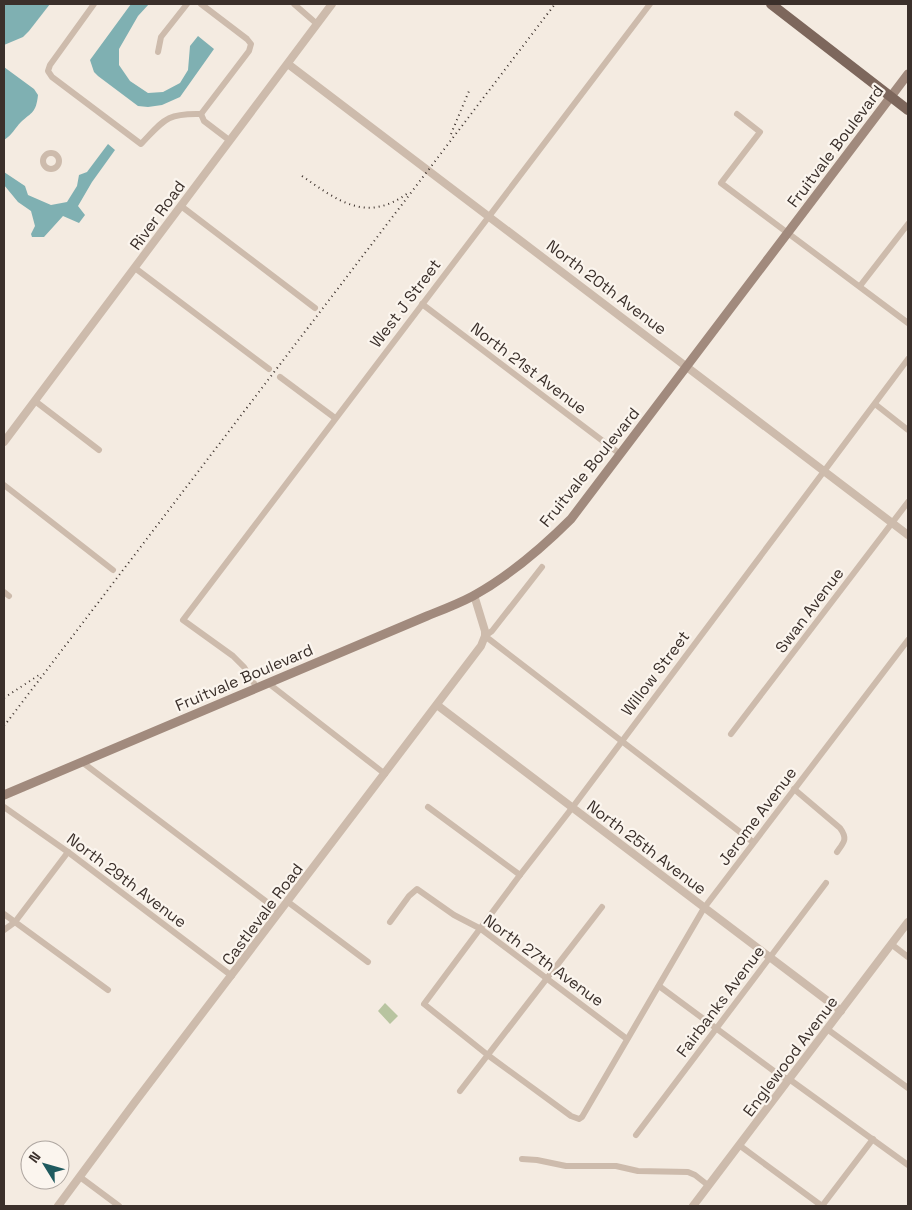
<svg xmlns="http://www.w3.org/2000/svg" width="912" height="1210" viewBox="0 0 912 1210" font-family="'Space Grotesk',sans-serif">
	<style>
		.green { fill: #b8c4a0 }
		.water { fill: #7fb0b2 }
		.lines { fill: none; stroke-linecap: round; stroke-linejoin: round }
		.minor { stroke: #cdbbac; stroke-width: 6 }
		.tertiary { stroke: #cdbbac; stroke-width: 8 }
		.secondary { stroke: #a18a7d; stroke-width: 9 }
		.primary { stroke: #7d675c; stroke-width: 10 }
		.rail { stroke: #3b302b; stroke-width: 2; stroke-dasharray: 1 4; stroke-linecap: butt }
		.labels { text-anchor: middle; stroke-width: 4.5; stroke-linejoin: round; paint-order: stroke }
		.street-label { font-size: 16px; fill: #3b302b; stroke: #fbf5ee }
	</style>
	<rect width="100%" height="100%" fill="#f4ebe1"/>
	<polygon class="green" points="385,1003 398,1016 390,1024 378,1011"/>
	<g class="water">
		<polygon points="4,4 50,4 29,31 23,37 4,45"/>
		<polygon points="131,4 149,4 138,16 119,49 119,65 130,81 148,93 163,92 180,83 188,70 190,46 198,36 214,49 180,97 162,105 148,107 138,106 98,76 94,72 90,60"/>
		<path d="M4,67L34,89L38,95C36,113 32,112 21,122C15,128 12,135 4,140Z"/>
		<polygon points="108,144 115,150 92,182 78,206 85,215 79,223 63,216 44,237 32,237 31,234 35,226 31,211 18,202 4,185 4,172 25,186 28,195 51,205 67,202 77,186 79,175 87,172"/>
	</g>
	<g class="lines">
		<g class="minor">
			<path d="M94,4L50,65L48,71L52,77L141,144C164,120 166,113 201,114L249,51L251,44L247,39L201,4"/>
			<polyline points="294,4 317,24"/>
			<polyline points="158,52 161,37 187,4"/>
			<polyline points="201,114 204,121 229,140"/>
			<polyline points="737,114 760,132 721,183 908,323"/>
			<circle cx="51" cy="161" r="8"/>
			<polyline points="181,206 315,308"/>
			<polyline points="135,268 269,369"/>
			<polyline points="860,286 908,224"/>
			<polyline points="422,304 620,454"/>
			<polyline points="908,359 572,808 520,875 424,1004 489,1056 571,1116 579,1119 582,1117 704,908 908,640"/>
			<polyline points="280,377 335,418"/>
			<polyline points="35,401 99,450"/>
			<polyline points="875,404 908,430"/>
			<polyline points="4,485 113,570"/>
			<polyline points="542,567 492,631 485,636 753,842"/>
			<polyline points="4,592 9,596"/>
			<polyline points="268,683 385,774"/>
			<polyline points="257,688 244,667 233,656 183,620 650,4"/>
			<polyline points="731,734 908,502"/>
			<polyline points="82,762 280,912"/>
			<path d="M794,789L840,828C848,839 844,842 837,852"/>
			<polyline points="4,807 68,852 232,976"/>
			<polyline points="428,807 520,875"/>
			<polyline points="288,902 368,962"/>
			<polyline points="4,914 108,990"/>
			<polyline points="390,922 409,896 417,889 454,915 481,929 627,1039"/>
			<polyline points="4,930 15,922 68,852"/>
			<polyline points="891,944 908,957"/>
			<polyline points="659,986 782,1077 789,1079 908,1165"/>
			<polyline points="827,1029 908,1088"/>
			<polyline points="460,1091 602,907"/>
			<polyline points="636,1135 826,883"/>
			<polyline points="739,1145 822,1206"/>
			<polyline points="522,1159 537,1160 566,1166 616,1166 638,1171 688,1172 695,1175 709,1186"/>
			<polyline points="80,1177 119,1206"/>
			<polyline points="822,1206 873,1139"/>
		</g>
		<g class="tertiary">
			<polyline points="288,64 908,535"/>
			<polyline points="4,442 332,4"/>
			<polyline points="437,705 841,1011"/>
			<polyline points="58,1206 135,1102 481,646 485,636 485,631 474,595"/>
			<polyline points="693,1206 908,922"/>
		</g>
		<path class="secondary" d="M4,795L427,616C442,610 458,604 473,596C509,576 542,548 571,519L908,74"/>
		<polyline class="primary" points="771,4 908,110"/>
		<g class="rail">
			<polyline points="451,134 469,91"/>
			<path d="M302,176C337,200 366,224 408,193"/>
			<polyline points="4,698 39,675"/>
			<polyline points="4,726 555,4"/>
		</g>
	</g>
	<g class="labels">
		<g class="street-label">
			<text transform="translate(835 146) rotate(-53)" y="6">Fruitvale Boulevard</text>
			<text transform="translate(157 215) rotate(-54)" y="6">River Road</text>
			<text transform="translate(607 287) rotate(37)" y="6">North 20th Avenue</text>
			<text transform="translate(405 303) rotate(-53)" y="6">West J Street</text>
			<text transform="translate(529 368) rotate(37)" y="6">North 21st Avenue</text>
			<text transform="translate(589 467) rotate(-51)" y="6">Fruitvale Boulevard</text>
			<text transform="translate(809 610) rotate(-53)" y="6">Swan Avenue</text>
			<text transform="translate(655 673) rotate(-53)" y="6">Willow Street</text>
			<text transform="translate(244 677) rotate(-23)" y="6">Fruitvale Boulevard</text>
			<text transform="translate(757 816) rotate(-53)" y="6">Jerome Avenue</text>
			<text transform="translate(647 847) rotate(37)" y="6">North 25th Avenue</text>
			<text transform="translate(127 880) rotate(37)" y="6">North 29th Avenue</text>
			<text transform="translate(262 914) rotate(-53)" y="6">Castlevale Road</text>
			<text transform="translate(544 960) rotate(36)" y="6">North 27th Avenue</text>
			<text transform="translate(720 1001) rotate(-53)" y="6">Fairbanks Avenue</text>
			<text transform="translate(790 1056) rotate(-53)" y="6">Englewood Avenue</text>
		</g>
	</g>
	<rect width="912" height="1210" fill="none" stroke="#3b302b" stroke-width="10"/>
	<g transform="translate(45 1165) rotate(307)"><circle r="24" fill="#fbf5ee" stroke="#aea6a0"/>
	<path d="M0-4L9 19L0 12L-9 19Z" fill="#1f5a5e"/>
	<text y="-8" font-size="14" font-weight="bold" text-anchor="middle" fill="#3b302b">N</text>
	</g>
</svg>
